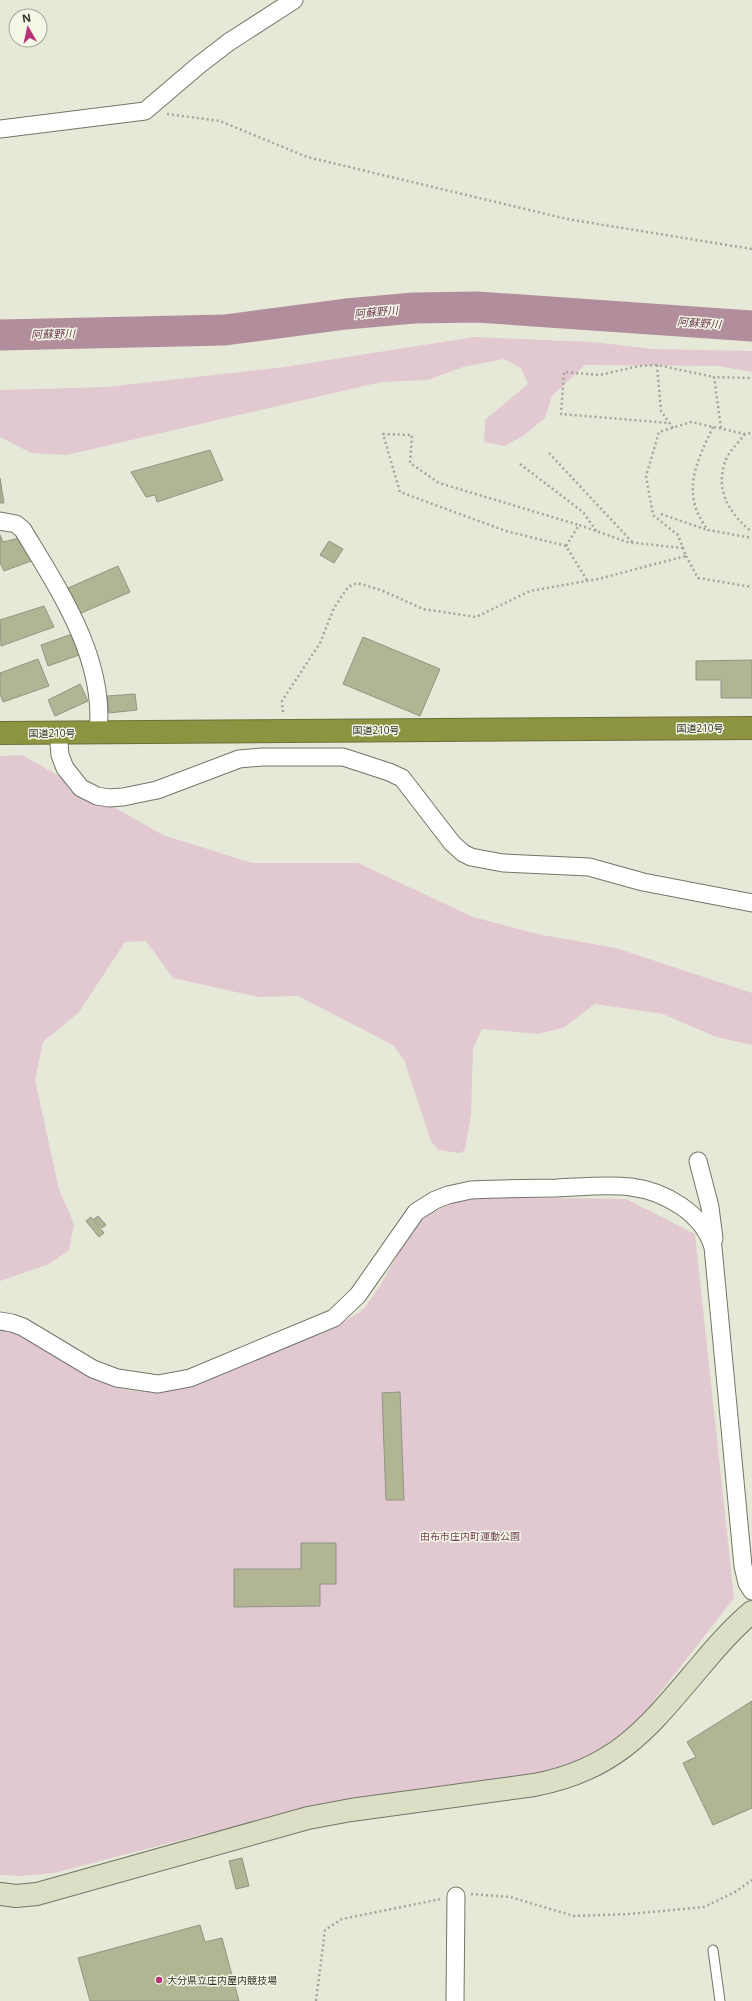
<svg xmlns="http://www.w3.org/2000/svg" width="752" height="2001" viewBox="0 0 752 2001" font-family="'Open Sans','Noto Sans JP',sans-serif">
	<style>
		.green { fill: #e1c8d1 }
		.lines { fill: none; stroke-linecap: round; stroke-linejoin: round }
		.river { stroke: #b28d9c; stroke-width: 31 }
		.building { fill: #b1b593; stroke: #929485 }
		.lane-casing { stroke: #737667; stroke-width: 11 }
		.street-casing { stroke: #737667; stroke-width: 19 }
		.secondary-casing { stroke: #737667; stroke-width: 24 }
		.highway-casing { stroke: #6b7039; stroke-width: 24 }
		.path { stroke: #a4a598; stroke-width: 2.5; stroke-dasharray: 2 3; stroke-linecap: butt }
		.lane { stroke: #fff; stroke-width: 9 }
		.street { stroke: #fff; stroke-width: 17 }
		.secondary { stroke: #dcdfc6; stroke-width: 22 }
		.highway { stroke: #8c9341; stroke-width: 22 }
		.poi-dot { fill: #b73378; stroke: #f4f7e6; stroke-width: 1.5 }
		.labels { text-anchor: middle; stroke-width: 3; stroke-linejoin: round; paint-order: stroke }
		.street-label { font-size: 10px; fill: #2f3029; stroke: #f4f7e6 }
		.park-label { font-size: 10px; fill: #703c53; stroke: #f4f7e6 }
		.poi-label { font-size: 10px; fill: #2f3029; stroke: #f4f7e6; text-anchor: start }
		.water-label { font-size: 11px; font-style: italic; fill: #6e3a51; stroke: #f4f7e6 }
	</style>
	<rect width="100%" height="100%" fill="#e7e9d8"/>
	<g class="green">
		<polygon points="474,337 593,342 653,349 752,351 752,372 719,366 585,365 552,396 545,418 523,436 504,446 484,442 485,420 528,384 521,368 504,359 463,367 428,380 381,382 67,455 31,453 0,437 0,390 107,387 284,367"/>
		<polygon points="22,755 163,835 252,863 358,863 473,917 542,935 616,948 752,993 752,1045 716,1037 663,1014 595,1004 563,1028 537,1034 482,1029 473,1049 471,1114 465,1150 460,1153 438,1150 431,1141 404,1060 393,1045 298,996 258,997 173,978 146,941 125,942 79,1012 43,1042 35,1080 59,1189 74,1224 69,1250 49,1264 0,1281 0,756"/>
		<path d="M472,1197L626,1199L695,1234L734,1598L642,1716L621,1738L598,1754L544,1775L327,1802L54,1873L22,1876L0,1875V1329C18,1332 32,1342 47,1351C100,1384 125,1401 189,1386L335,1328L364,1309L380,1286L414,1225L432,1213L454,1202Z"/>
	</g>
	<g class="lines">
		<polyline class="river" points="0,335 225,330 346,314 414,308 477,307 752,326"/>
	</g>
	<g class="building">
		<polygon points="210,450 223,480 157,502 155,495 146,497 131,472"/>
		<polygon points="0,478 4,503 0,503"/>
		<polygon points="0,535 3,542 23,537 31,561 4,571 0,563"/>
		<polygon points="329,541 343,549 334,563 320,555"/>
		<polygon points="118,566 130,592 79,614 68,588"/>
		<polygon points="44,606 54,627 1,646 0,620"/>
		<polygon points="75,633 82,654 48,666 41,645"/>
		<polygon points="363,637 440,669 420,716 343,684"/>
		<polygon points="38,659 49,686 3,702 0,694 0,673"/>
		<polygon points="752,660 752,698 721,698 721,680 696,680 696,661"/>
		<polygon points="80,684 88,701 55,716 48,700"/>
		<polygon points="135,694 137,710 109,713 107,696"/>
		<polygon points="98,1216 106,1225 102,1228 94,1219"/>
		<polygon points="91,1217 104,1233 99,1237 86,1221"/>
		<polygon points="400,1392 404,1500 386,1500 382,1393"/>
		<polygon points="301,1543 336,1543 336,1584 320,1584 320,1606 234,1607 234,1569 301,1569"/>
		<polygon points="752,1701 752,1808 713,1825 683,1763 696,1757 687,1742"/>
		<polygon points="242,1858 249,1886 236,1889 229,1861"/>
		<polygon points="200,1925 205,1942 222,1938 239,2001 90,2001 78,1958"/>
	</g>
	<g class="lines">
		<g class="lane-casing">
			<polyline id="lane" points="713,1950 720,2001"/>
		</g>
		<g class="street-casing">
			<g id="street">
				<polyline points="0,129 145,111 199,65 229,42 294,0"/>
				<path d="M0,521L16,524L23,530C59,590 106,659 98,732"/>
				<polyline points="58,732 60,755 65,768 81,788 97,796 109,798 123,797 157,790 239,759 263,757 343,757 389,772 402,778 452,843 463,853 471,857 503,863 589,867 643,882 752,903"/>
				<polyline points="698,1161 710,1207 714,1239"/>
				<path d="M0,1321L12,1323L23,1327L93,1369L117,1378L158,1384L190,1378L334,1318L358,1295L416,1212L435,1200L448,1195L471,1190C500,1189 529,1188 557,1188C581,1187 607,1184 631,1187C664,1191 703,1213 713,1247L743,1566L747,1583L752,1591"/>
				<polyline points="455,2001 456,1896"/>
			</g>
		</g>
		<g class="secondary-casing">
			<path id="secondary" d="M0,1894L16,1896L37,1894L308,1818L351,1810L534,1785C619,1769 650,1725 703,1663C718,1645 734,1627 752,1612"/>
		</g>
		<g class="highway-casing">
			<polyline id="highway" points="0,733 752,728"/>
		</g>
		<g class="path">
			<polyline points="167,114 220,121 307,157 567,219 752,249"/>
			<polyline points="657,365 639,366 600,375 564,372 561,414 669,423"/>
			<path d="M713,427C696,463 680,494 708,530L752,538"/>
			<polyline points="673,428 661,411 657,365 714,377"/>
			<polyline points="721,428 714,377 752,378"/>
			<path d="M745,434C739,442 728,452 725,462C715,492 730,514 752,532"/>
			<polyline points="549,453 633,543"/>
			<polyline points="520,464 583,512 597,532"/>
			<polyline points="661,514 707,530"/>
			<polyline points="566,546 506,531 400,492 383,434 412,435 410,463 439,483 579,525"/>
			<polyline points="686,556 698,578 752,587"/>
			<polyline points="587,580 566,546 579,525 627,542 683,548"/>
			<polyline points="283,712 282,701 320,643 334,608 348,587 357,583 381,590 423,609 476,617 530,591 598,579 686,556 678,535 653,515 646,476 659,432 691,422 745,434 752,433"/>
			<polyline points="471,1894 510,1897 574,1916 630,1914 704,1907 735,1892 752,1880"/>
			<polyline points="316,2001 325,1930 342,1919 441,1899"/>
		</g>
		<use href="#lane" class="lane"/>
		<use href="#street" class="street"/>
		<use href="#secondary" class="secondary"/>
		<use href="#highway" class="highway"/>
	</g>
	<circle class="poi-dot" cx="159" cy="1980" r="4"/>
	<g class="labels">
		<g class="street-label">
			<text x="700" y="732">国道210号</text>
			<text x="376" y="734">国道210号</text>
			<text x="52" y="737">国道210号</text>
		</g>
		<g class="park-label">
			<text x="470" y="1540">由布市庄内町運動公園</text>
		</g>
		<g class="poi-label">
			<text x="167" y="1984">大分県立庄内屋内競技場</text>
		</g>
		<g class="water-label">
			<text transform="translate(376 312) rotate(-5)" y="4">阿蘇野川</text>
			<text transform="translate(699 323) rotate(4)" y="4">阿蘇野川</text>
			<text transform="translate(53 334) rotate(-1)" y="4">阿蘇野川</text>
		</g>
	</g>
	<g transform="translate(28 28) rotate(351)"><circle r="19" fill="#f4f7e6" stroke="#a5a79a"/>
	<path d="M0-3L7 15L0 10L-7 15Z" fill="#b73378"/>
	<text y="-6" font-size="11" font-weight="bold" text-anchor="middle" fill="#2f3029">N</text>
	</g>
</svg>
